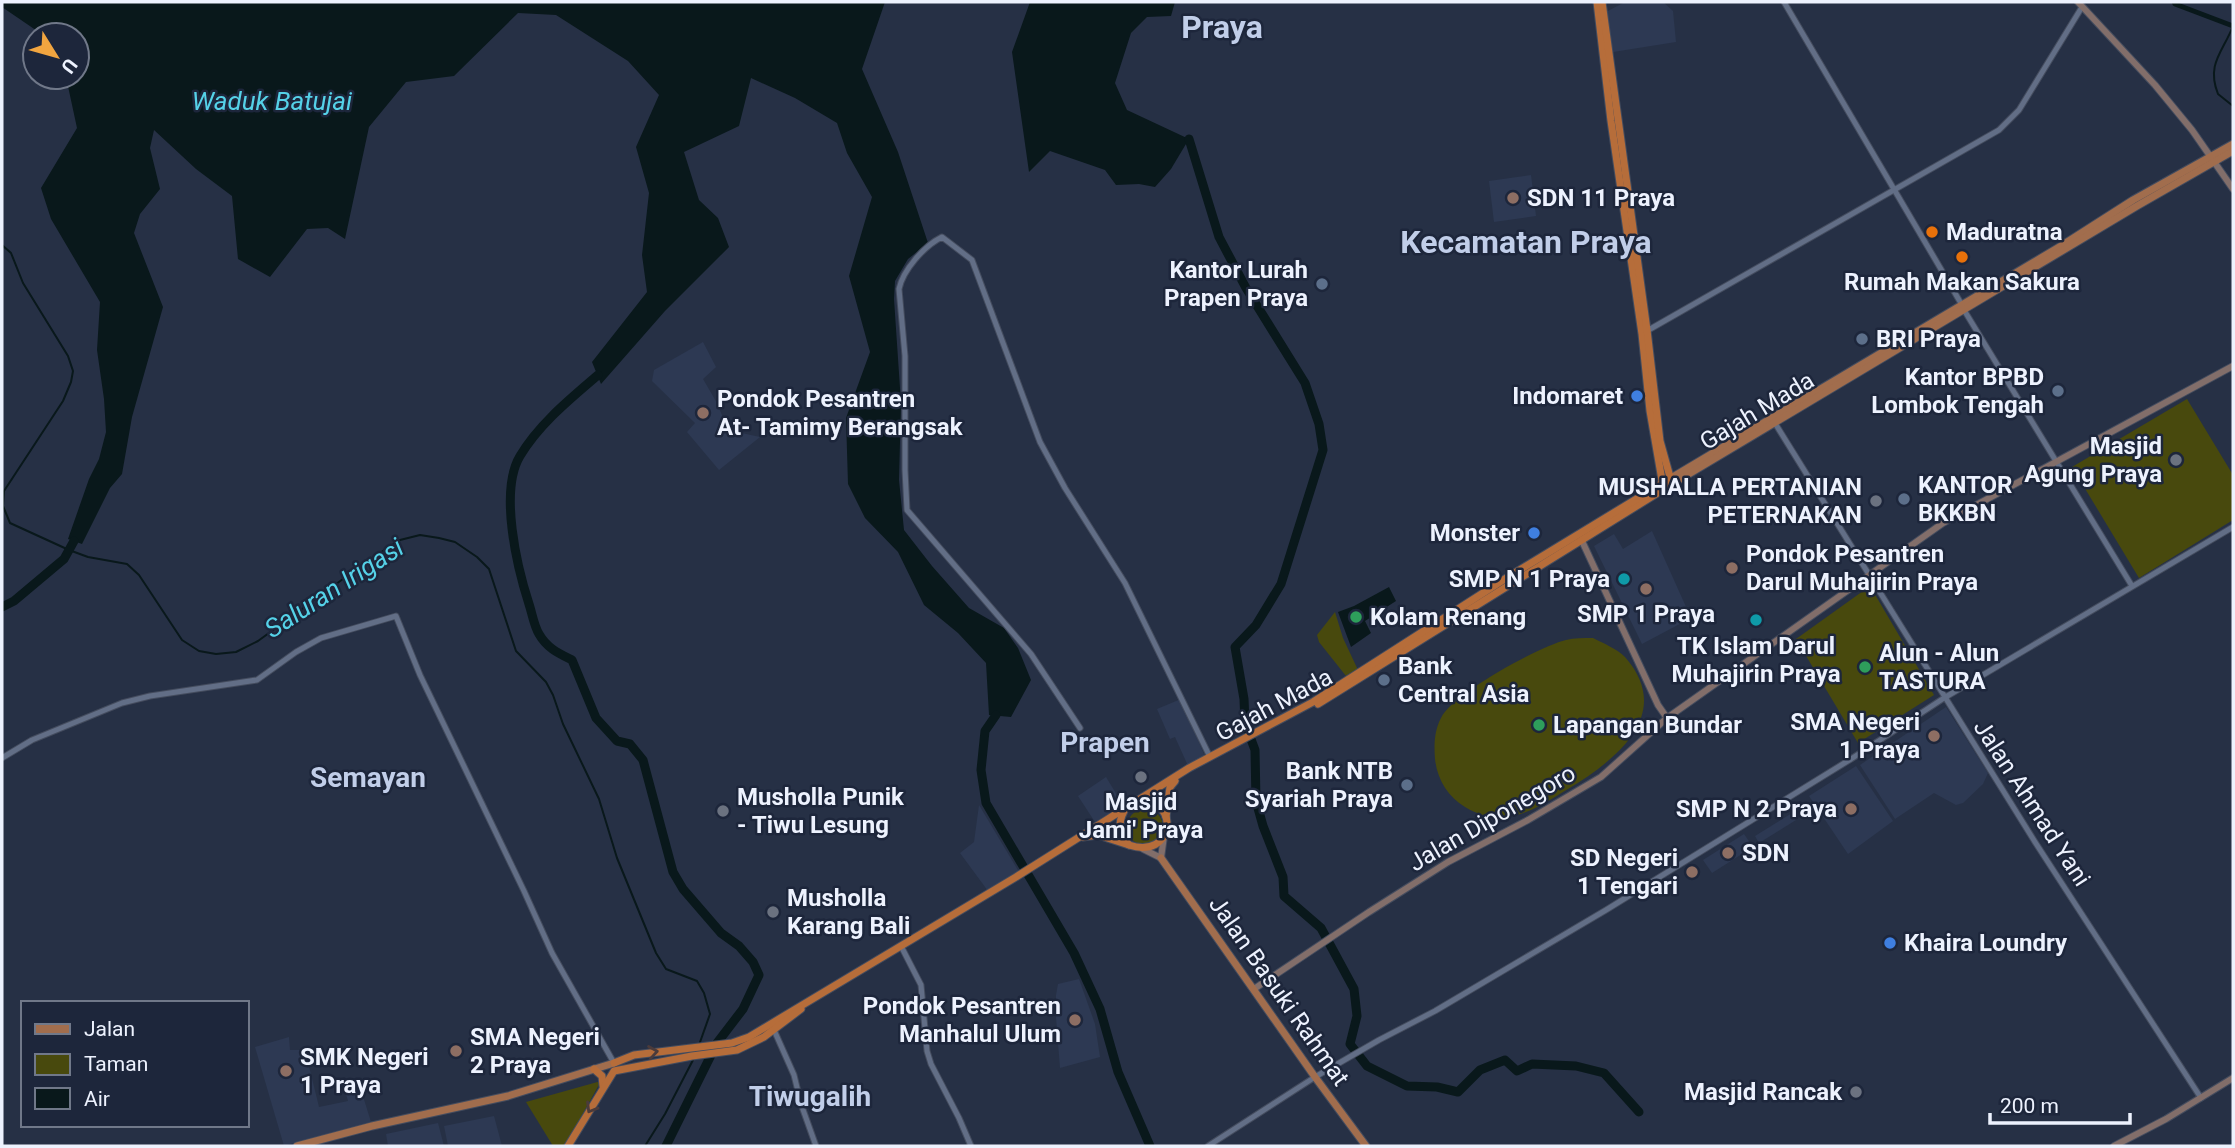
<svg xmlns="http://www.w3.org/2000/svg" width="2235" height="1148" viewBox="0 0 2235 1148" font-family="Roboto,sans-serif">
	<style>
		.built { fill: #2d3953 }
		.green { fill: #48490d }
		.water { fill: #09181b }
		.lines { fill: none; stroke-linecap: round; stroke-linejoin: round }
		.stream { stroke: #09181b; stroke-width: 2 }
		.canal { stroke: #09181b; stroke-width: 5 }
		.river { stroke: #09181b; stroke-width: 9 }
		.tertiary-casing { stroke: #444c5e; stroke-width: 7 }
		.secondary-casing { stroke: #444c5e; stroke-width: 8 }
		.primary-casing { stroke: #444c5e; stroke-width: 9 }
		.trunk-casing { stroke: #444c5e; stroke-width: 9 }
		.tertiary { stroke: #626e86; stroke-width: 5 }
		.secondary { stroke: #826e6a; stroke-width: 6 }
		.primary { stroke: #a16d4d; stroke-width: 7 }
		.trunk { stroke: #b66d3a; stroke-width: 7 }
		.oneway { stroke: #4b3b3b }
		.education-dot { fill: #8d6e63; stroke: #1d263b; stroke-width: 2.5 }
		.food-dot { fill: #e8710a; stroke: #1d263b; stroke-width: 2.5 }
		.service-dot { fill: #5c6f8a; stroke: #1d263b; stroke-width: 2.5 }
		.shop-dot { fill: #3f7fe0; stroke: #1d263b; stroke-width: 2.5 }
		.worship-dot { fill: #6b7280; stroke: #1d263b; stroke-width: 2.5 }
		.culture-dot { fill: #0f9aa8; stroke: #1d263b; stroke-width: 2.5 }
		.leisure-dot { fill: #2e9e5b; stroke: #1d263b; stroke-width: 2.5 }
		.labels { text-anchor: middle; stroke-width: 5; stroke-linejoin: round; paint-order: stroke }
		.poi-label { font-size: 24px; font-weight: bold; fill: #edf2fe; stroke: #1d263b; text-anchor: start }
		.street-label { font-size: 24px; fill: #edf2fe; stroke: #1d263b }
		.water-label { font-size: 26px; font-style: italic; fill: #55d2e8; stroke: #1d263b }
		.quarter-label { font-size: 28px; font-weight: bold; fill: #c1cee9; stroke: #1d263b }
		.district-label { font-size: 32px; font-weight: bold; fill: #c1cee9; stroke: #1d263b }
	</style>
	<rect width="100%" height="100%" fill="#263045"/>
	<g class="built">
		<polygon points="1625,2 1663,2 1673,11 1676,42 1613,52 1606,12"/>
		<polygon points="1531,175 1536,216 1494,222 1489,181"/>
		<polygon points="703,342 716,367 703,379 717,403 728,430 760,437 719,470 687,432 695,423 652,381 654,370"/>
		<polygon points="1652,531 1691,618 1642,644 1594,546 1614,534 1623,549"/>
		<polygon points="1181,699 1206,759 1189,768 1175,737 1170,739 1157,709"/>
		<polygon points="1946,707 1988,773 1983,784 1963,803 1956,805 1934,793 1895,819 1860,765"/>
		<polygon points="1856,766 1893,821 1848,854 1809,796"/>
		<polygon points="1106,777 1123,805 1095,822 1078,796"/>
		<polygon points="979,805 1019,872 988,891 960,853 974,842"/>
		<polygon points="1792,813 1796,820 1759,843 1755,836"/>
		<polygon points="1744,834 1753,847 1712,873 1703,860"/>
		<polygon points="1079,979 1095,1024 1100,1057 1060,1068 1056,1017 1056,995 1058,984"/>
		<polygon points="289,1037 290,1050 305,1050 319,1107 348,1101 346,1094 362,1093 371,1122 284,1146 255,1047"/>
		<polygon points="494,1116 502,1146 448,1146 444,1126"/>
		<polygon points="438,1123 444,1146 388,1146 386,1134"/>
	</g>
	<g class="green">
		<polygon points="2187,399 2233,475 2233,520 2139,578 2072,467"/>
		<polygon points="1870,586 1934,695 1858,743 1796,639"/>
		<polygon points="1335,612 1343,638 1358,670 1346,676 1319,642 1317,635"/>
		<path d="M1593,638C1603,643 1617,649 1625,657C1675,714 1616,760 1568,789C1550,800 1528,815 1506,817C1491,818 1478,815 1465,807C1448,797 1437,779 1435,759C1434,746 1434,731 1441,718C1452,694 1540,646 1566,640C1574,638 1584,638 1593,638Z"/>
		<circle cx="1145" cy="827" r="18"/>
		<polygon points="601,1081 565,1146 553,1146 526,1102"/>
	</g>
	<g class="water">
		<polygon points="2,2 885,2 862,69 898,152 928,243 908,259 895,281 894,299 901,403 899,480 904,530 932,566 969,608 1004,628 1018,648 1031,680 1011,717 989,715 986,663 958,633 924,605 898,552 865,518 848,484 846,418 870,352 849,276 872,197 847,153 837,123 795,98 751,78 739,126 684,152 699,200 718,218 729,247 665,311 601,384 592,362 647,292 642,255 649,193 636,147 659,95 628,61 556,15 518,13 454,76 406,82 369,127 345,239 328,228 307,229 270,277 238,259 232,196 196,169 154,130 150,148 160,189 140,214 134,233 163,307 132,417 122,474 110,488 82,544 68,539 89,479 99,459 106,432 104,399 97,350 100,302 51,219 41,188 77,128 66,77 77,77 77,35 43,35 2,7"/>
		<polygon points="1030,2 1175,2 1171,16 1147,17 1131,33 1115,83 1127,110 1189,139 1171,169 1155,187 1139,184 1116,185 1105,170 1050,151 1029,172 1012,52"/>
		<polygon points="1389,587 1396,601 1365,621 1371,633 1351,647 1338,612 1354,606"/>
	</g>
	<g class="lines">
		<g class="stream">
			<path d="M2233,26C2223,52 2206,64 2218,94L2233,106"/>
			<polyline points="2,245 11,253 23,283 68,356 73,371 71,382 63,401 4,491 3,506 10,523 69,550 88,557 127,564 139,575 182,640 199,651 216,654 236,652 258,641 369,560 400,540 420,535 439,538 455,542 477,557 489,569 516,651 546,682 553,695 563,724 599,799 617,858 656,953 666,969 697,981 704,993 710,1014 699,1045"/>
			<polyline points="645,1146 665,1114 693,1060"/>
		</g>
		<polyline class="canal" points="2174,2 2175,4 2233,26"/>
		<g class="river">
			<polyline points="1189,139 1219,237 1246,288 1305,383 1319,424 1323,450 1281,584 1256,625 1235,647 1244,699 1245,723 1255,750 1256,801 1263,826 1283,877 1284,896 1321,928 1354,989 1357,1016 1350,1044 1367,1066 1407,1086 1437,1087 1458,1092 1480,1070 1505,1060 1517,1071 1532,1064 1576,1066 1604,1073 1639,1112"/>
			<path d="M598,375C570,399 539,424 520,456C499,491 517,567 529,604C532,613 534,626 539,634C547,648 558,653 572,660L596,718L617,741L630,744L643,760L673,872L683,889L721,933L739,946L753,962L759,975L743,1009L717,1043L666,1146"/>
			<polyline points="2,607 14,601 64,559 74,541"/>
			<polyline points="996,715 985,731 981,770 986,803 1074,953 1100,1009 1118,1072 1150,1146"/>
		</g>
		<g class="tertiary-casing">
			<g id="tertiary">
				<polyline points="1784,2 1962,305"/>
				<polyline points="1964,310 2132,586"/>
				<polyline points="1645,332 1999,130 2019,110 2082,7"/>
				<polyline points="1773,420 2035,842 2201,1098"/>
				<path d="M1080,728L1031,654L907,510L905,470V356L899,289C903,270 924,246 942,237L972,260L1040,442L1065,488L1125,583L1210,757"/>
				<polyline points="2,758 32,740 122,703 150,696 257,680 296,652 321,638 396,616 420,675 524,891 552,953 614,1063"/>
				<polyline points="901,946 921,985 927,1051 931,1064 959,1118 971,1146"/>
				<polyline points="774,1030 794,1075 801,1104 816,1146"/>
				<polyline points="1208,1146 1315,1077 1379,1040 1435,1011 1606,910 1851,759 1944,698 2233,527"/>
			</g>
		</g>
		<g class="secondary-casing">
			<g id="secondary">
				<polyline points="2078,2 2155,85 2192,130 2233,189"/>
				<polyline points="1582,541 1658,705 1667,718"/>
				<polyline points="1143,849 1161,858 1164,836"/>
				<polyline points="1254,989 1369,912 1448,862 1528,820 1601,777 1667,718 1943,523 2233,366"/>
				<polyline points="2114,1146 2166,1119 2233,1078"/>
			</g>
		</g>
		<g class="primary-casing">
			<g id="primary">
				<polyline points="1671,478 2061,246 2133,200 2233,144"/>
				<polyline points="1672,484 2137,206 2233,151"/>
				<polyline points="1161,858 1315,1077 1366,1146"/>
				<polyline points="297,1146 372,1126 508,1096 614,1063"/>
			</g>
		</g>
		<g class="trunk-casing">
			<g id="trunk">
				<polyline points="1597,2 1611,121 1642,334 1650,411 1663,486"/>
				<polyline points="1318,704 1672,484 1660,441 1647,330 1602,2"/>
				<path d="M1124,811C1117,824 1120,834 1129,845C1174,860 1181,800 1140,801"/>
				<polyline points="1166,817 1170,787 1175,781"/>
				<polyline points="1083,837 1098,835 1129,845"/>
				<polyline points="614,1063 634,1055 732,1043 749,1037 1016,877 1189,768 1313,702 1508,577 1671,478"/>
				<polyline points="594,1069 602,1076 603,1086"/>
				<polyline points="568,1146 614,1071 692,1056 737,1050 764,1037 801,1009"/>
			</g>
		</g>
		<use href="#tertiary" class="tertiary"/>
		<use href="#secondary" class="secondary"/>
		<use href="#primary" class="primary"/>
		<use href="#trunk" class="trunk"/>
	</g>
	<defs><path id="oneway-chevron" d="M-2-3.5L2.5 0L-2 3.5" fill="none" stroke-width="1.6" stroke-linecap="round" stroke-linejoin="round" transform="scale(1.75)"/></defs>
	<g class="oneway">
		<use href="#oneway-chevron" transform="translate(653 1052) rotate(-9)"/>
		<use href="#oneway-chevron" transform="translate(591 1108) rotate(121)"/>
	</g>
	<g class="education-dot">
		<circle cx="1513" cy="198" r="7"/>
		<circle cx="703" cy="413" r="7"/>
		<circle cx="1732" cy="568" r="7"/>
		<circle cx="1646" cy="589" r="7"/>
		<circle cx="1934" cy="736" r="7"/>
		<circle cx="1851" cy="809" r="7"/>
		<circle cx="1728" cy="853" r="7"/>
		<circle cx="1692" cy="872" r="7"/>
		<circle cx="1075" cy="1020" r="7"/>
		<circle cx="456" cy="1051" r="7"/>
		<circle cx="286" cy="1071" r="7"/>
	</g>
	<g class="food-dot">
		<circle cx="1932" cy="232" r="7"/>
		<circle cx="1962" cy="257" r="7"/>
	</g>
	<g class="service-dot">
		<circle cx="1322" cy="284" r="7"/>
		<circle cx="1862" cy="339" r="7"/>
		<circle cx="2058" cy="391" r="7"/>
		<circle cx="1904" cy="499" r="7"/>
		<circle cx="1384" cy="680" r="7"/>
		<circle cx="1407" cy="785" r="7"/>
	</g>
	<g class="shop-dot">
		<circle cx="1637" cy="396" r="7"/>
		<circle cx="1534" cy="533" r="7"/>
		<circle cx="1890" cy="943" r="7"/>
	</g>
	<g class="worship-dot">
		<circle cx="2176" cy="460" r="7"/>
		<circle cx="1876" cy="501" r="7"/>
		<circle cx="1141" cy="777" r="7"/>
		<circle cx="723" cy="811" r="7"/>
		<circle cx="773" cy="912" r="7"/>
		<circle cx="1856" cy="1092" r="7"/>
	</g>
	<g class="culture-dot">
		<circle cx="1624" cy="579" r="7"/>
		<circle cx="1756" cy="620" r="7"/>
	</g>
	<g class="leisure-dot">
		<circle cx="1356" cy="617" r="7"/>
		<circle cx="1865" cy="667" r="7"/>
		<circle cx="1539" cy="725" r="7"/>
	</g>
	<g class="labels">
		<g class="poi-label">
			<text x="1527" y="206">SDN 11 Praya</text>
			<text x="1946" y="240">Maduratna</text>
			<text x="1308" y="278" text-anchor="end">Kantor Lurah<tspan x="1308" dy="28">Prapen Praya</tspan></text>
			<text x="1962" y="290" text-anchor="middle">Rumah Makan Sakura</text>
			<text x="1876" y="347">BRI Praya</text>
			<text x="2044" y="385" text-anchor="end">Kantor BPBD<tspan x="2044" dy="28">Lombok Tengah</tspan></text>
			<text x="1623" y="404" text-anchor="end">Indomaret</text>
			<text x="717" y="407">Pondok Pesantren<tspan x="717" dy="28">At- Tamimy Berangsak</tspan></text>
			<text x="2162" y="454" text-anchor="end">Masjid<tspan x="2162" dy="28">Agung Praya</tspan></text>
			<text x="1918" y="493">KANTOR<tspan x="1918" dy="28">BKKBN</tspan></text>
			<text x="1862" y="495" text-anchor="end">MUSHALLA PERTANIAN<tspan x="1862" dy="28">PETERNAKAN</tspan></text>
			<text x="1520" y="541" text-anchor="end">Monster</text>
			<text x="1746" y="562">Pondok Pesantren<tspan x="1746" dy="28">Darul Muhajirin Praya</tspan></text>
			<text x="1610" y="587" text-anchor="end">SMP N 1 Praya</text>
			<text x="1646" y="622" text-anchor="middle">SMP 1 Praya</text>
			<text x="1370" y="625">Kolam Renang</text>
			<text x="1756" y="654" text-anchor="middle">TK Islam Darul<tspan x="1756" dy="28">Muhajirin Praya</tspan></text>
			<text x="1879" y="661">Alun - Alun<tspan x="1879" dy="28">TASTURA</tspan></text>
			<text x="1398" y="674">Bank<tspan x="1398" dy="28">Central Asia</tspan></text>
			<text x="1920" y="730" text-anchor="end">SMA Negeri<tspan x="1920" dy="28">1 Praya</tspan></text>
			<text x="1553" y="733">Lapangan Bundar</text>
			<text x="1393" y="779" text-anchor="end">Bank NTB<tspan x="1393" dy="28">Syariah Praya</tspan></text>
			<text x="737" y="805">Musholla Punik<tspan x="737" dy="28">- Tiwu Lesung</tspan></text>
			<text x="1141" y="810" text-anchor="middle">Masjid<tspan x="1141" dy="28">Jami' Praya</tspan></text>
			<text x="1837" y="817" text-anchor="end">SMP N 2 Praya</text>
			<text x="1742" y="861">SDN</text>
			<text x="1678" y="866" text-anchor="end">SD Negeri<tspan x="1678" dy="28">1 Tengari</tspan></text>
			<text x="787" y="906">Musholla<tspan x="787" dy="28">Karang Bali</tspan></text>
			<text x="1904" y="951">Khaira Loundry</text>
			<text x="1061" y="1014" text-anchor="end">Pondok Pesantren<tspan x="1061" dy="28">Manhalul Ulum</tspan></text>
			<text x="470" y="1045">SMA Negeri<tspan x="470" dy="28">2 Praya</tspan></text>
			<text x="300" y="1065">SMK Negeri<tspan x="300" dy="28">1 Praya</tspan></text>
			<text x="1842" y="1100" text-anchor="end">Masjid Rancak</text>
		</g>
		<g class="street-label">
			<text transform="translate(1757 411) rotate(-31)" y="8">Gajah Mada</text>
			<text transform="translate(1274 705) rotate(-28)" y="8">Gajah Mada</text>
			<text transform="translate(2032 803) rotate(57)" y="8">Jalan Ahmad Yani</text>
			<text transform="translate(1492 818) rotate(-30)" y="8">Jalan Diponegoro</text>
			<text transform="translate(1279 991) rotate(55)" y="8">Jalan Basuki Rahmat</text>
		</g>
		<g class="water-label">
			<text x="272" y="110">Waduk Batujai</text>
			<text transform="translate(334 588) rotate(-33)" y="9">Saluran Irigasi</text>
		</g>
		<g class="quarter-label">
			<text x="1105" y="752">Prapen</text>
			<text x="368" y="787">Semayan</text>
			<text x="810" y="1106">Tiwugalih</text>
		</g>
		<g class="district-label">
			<text x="1222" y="38">Praya</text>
			<text x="1526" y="253">Kecamatan Praya</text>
		</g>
	</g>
	<rect width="2235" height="1148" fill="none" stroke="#edf2fe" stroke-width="7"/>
	<rect x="21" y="1001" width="228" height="126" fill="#1d263b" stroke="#707889" stroke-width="2"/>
	<rect x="35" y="1024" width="35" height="10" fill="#a16d4d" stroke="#707889" stroke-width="2"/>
	<text x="84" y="1036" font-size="21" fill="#edf2fe">Jalan</text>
	<rect x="35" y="1054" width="35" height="21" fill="#48490d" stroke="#707889" stroke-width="2"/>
	<text x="84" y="1071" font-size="21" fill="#edf2fe">Taman</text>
	<rect x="35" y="1088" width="35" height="21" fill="#09181b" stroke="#707889" stroke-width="2"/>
	<text x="84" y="1106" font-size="21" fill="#edf2fe">Air</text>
	<g transform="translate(56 56) rotate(127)"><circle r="33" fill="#1d263b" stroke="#707889" stroke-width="2"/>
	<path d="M0-5L12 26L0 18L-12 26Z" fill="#f1a540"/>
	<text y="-10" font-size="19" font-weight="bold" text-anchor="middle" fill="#edf2fe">U</text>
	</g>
	<path d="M1990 1113v10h140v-10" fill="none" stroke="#edf2fe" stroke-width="3.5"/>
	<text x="2000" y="1113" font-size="21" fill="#edf2fe" stroke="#1d263b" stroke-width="5" paint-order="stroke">200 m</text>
</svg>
